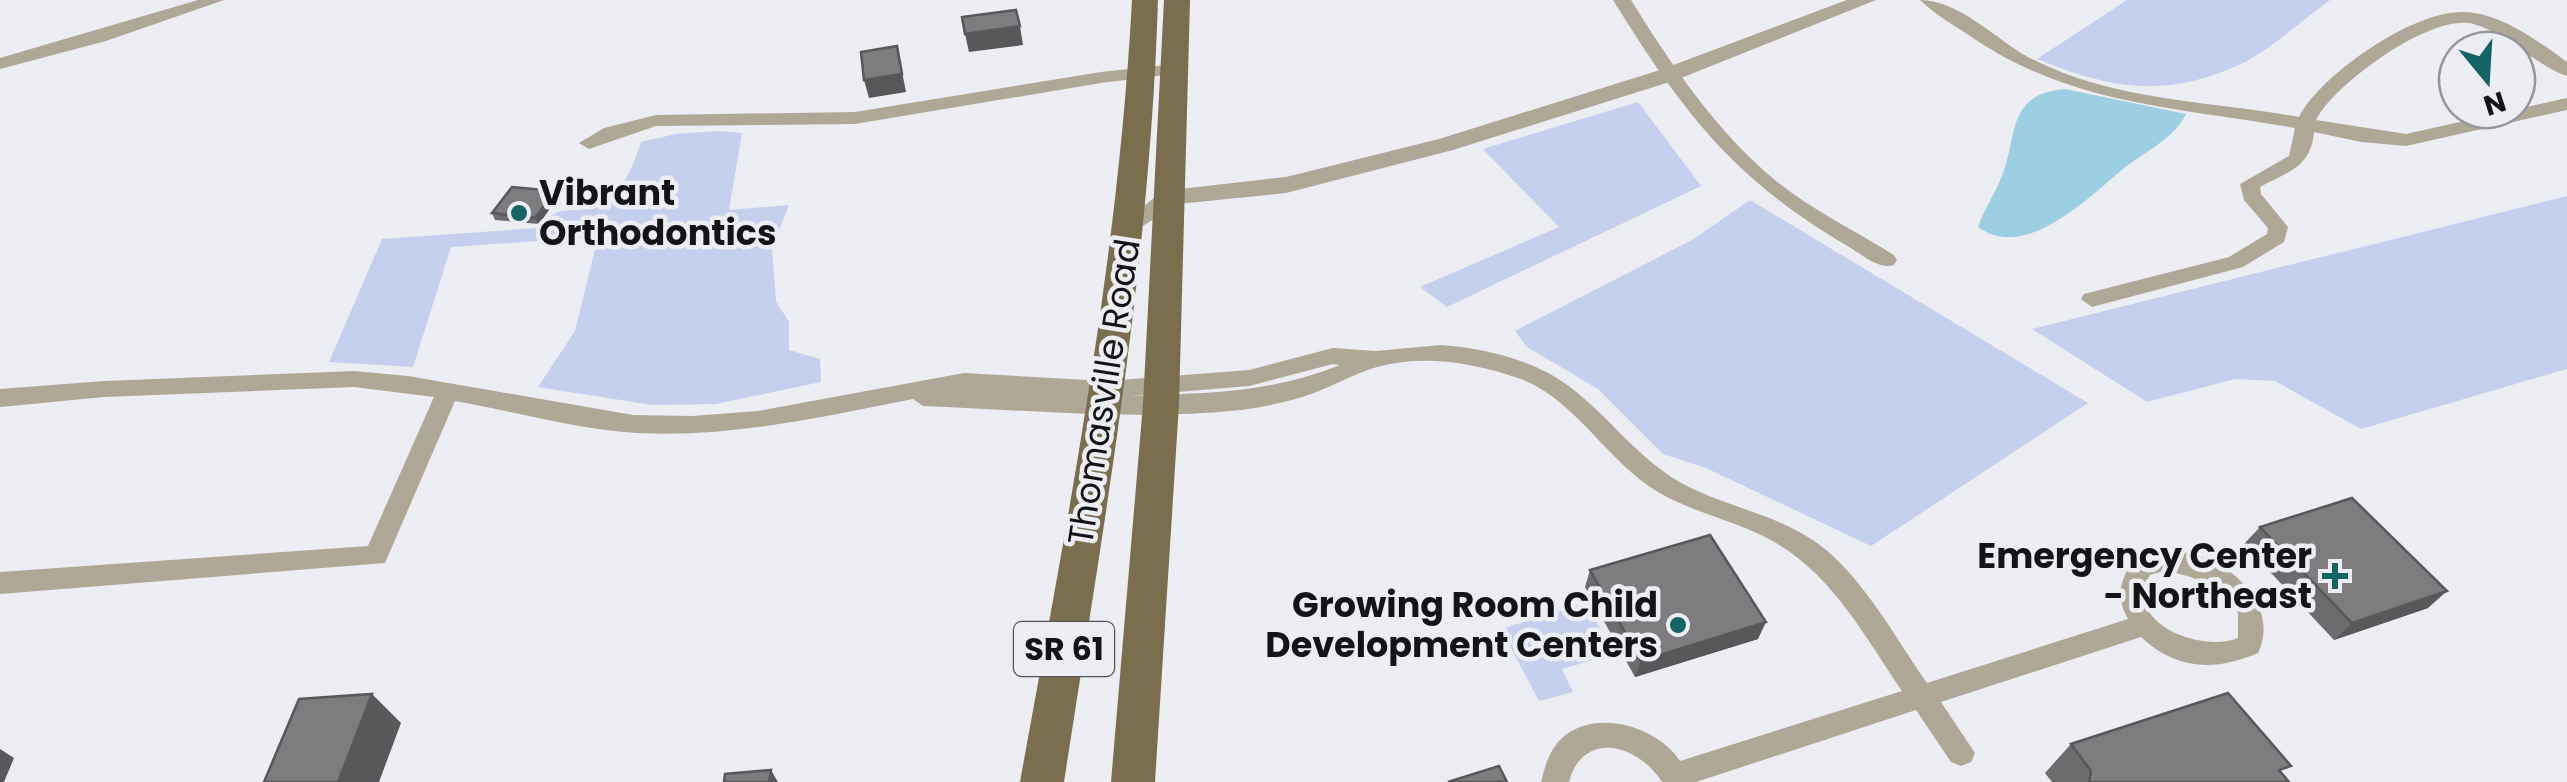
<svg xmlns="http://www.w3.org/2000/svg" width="2567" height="782" viewBox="0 0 2567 782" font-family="Poppins,sans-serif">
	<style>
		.green { fill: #c4d0ee }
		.water { fill: #9dcfe3 }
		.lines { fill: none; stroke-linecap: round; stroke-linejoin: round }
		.minor { fill: #afa896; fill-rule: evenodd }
		.tertiary { fill: #afa896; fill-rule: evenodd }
		.primary { fill: #7b6e4d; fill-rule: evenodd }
		.wall { fill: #6d6b6e }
		.shaded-wall { fill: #59575a }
		.building { fill: #7f7c80; stroke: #59575a; stroke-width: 2.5 }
		.poi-dot { fill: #146466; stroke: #eceef3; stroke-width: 4 }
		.labels { text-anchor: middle; stroke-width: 9; stroke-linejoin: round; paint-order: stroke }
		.shield { fill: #eceef3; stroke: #555558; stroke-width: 2.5 }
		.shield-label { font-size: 32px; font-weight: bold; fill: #141416 }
		.poi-label { font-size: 35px; font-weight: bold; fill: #141416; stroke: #eceef3; text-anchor: end }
		.street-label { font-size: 35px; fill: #141416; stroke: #eceef3 }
	</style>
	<rect width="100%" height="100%" fill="#eceef3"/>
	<g class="green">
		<path d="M2127,0H2330C2302,20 2272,49 2241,64C2165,99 2111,89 2037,59Z"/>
		<polygon points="1638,102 1701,186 1447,307 1420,287 1559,227 1483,149"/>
		<path d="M717,131L742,133L729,210L789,205L772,248L776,301L789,322V350L820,359L821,382L716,404L652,405L538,387L575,331L598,237L451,247L413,367L329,362L382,239L537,228C563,201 565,216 595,206C622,196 633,167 641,142L676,134Z"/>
		<polygon points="2567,196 2567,369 2361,429 2275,381 2235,379 2147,402 2032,329"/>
		<polygon points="1750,200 2088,403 1871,546 1706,468 1663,454 1598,389 1527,347 1515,331 1692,240"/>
		<polygon points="1586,603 1614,654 1562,669 1573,692 1539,701 1501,629"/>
	</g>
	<path class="water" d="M2065,89L2186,114C2174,139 2144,152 2123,169C2088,198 2025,262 1978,227C1984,209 1995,194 2002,176C2018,135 2006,94 2065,89Z"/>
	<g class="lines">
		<g class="minor">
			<polygon points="198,0 224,0 106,41 0,69 0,58"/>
			<path d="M1613,0H1631C1672,66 1716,131 1776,181C1812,210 1855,231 1894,255L1897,260L1894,265C1878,270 1860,253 1846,245C1732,178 1682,111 1613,0Z"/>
			<path d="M1920,0C1959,0 1994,38 2028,57C2110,101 2209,101 2299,117C2321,74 2414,10 2464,12C2501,13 2538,41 2567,62V76C2538,67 2510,35 2474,24C2432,12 2334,84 2316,120L2406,134L2567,98V110L2406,146L2361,142L2314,132C2311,168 2287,172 2260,187L2261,194L2288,227L2284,242L2243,267L2092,307L2081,299L2084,294L2229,257L2267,234L2268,228L2244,200L2240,184L2289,156L2295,128C2178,107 2072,106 1970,36C1954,25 1934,14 1920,0Z"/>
			<polygon points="1175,64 1181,65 1181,73 1101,83 855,124 656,126 589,149 579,143 604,128 656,115 855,112 1101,72"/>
			<path d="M1441,345C1484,348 1535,360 1570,387C1611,418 1640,462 1687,486C1732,509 1785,516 1825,549C1867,584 1896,639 1927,683L2128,619C2115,595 2120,582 2133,560C2142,556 2154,551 2163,551C2215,547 2284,598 2258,653C2216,671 2177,671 2141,637L1941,702L1975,753L1971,762L1961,766L1951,762L1916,710L1696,782H1662C1638,744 1583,729 1569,782H1541C1545,766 1549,751 1561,739C1593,707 1658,726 1680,761L1902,691C1866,638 1833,576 1776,543C1739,521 1695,514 1658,492C1607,462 1575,398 1518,378C1474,363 1423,354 1377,367C1356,373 1335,385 1314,393C1292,401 1264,407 1241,410C1136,421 1028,410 923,406L913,399C821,417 731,438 637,433C579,430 513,411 455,401L385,563L0,594V572L368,546L434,397L354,387L104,397L0,407V389L104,381L354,371L408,376L633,415L692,416L758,411L964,373L1106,381L1249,370L1333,348L1376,351ZM1333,364L1340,365C1266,394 1208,393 1130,396L1249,386ZM2163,571C2193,575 2222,586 2238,613V638C2201,653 2122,623 2150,575Z"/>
		</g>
		<polygon class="tertiary" points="1847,0 1876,0 1676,80 1453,150 1286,193 1178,204 1130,234 1118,226 1163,191 1286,177 1439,139 1660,70"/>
		<g class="primary">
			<path d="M1132,0H1158C1150,264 1104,522 1064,782H1020C1067,522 1118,264 1132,0Z"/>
			<polygon points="1164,0 1190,0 1179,404 1155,782 1111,782 1143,404"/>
		</g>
	</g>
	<g class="wall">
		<polygon points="555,191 558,197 539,224 495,220 492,213"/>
		<polygon points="2260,527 2428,608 2334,640 2244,544"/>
		<polygon points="1590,570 1758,639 1635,677 1585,587"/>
		<polygon points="2071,744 2282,774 2289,782 2052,782 2045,773"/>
	</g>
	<g class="shaded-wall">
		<polygon points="1020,26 1023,45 969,52 965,34"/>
		<polygon points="897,46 906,92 869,98 864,80"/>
		<polygon points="555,191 558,197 539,224 535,218"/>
		<polygon points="2447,591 2428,608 2334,640 2352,623"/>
		<polygon points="1766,622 1758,639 1635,677 1641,661"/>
		<polygon points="372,694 401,723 379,782 338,782"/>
		<polygon points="0,749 14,758 4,782 0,782"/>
		<polygon points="771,770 778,782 769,782"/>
	</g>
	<g class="building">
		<polygon points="1016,10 1020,26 965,34 962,17"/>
		<polygon points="897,46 902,74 864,80 861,52"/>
		<polygon points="512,187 555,191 535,218 492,213"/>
		<polygon points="2352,498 2447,591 2352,623 2260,527"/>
		<polygon points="1710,535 1766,622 1641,661 1590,570"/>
		<polygon points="2228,693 2291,766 2279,770 2289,782 2089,782 2091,771 2071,744"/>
		<polygon points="372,694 338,782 264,782 299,699"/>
		<polygon points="1499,766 1507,782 1448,782"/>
		<polygon points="771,770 769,782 724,782 725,774"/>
	</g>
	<g class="poi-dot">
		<circle cx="519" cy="213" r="10"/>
		<path d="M2330 561h10v10h10v10h-10v10h-10v-10h-10v-10h10z"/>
		<circle cx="1678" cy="625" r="10"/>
	</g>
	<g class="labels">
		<rect class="shield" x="1014" y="622" width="100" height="54" rx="8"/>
		<g class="shield-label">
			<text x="1064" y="660">SR 61</text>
		</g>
		<g class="poi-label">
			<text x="539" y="205" text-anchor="start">Vibrant<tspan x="539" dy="40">Orthodontics</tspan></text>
			<text x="2312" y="568">Emergency Center<tspan x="2312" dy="40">- Northeast</tspan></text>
			<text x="1658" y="617">Growing Room Child<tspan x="1658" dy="40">Development Centers</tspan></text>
		</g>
		<g class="street-label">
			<text transform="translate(1104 392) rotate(-81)" y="12">Thomasville Road</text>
		</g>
	</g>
	<g transform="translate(2487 80) rotate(162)"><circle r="48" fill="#eceef3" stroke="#96979b" stroke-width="2.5"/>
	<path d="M0-8L18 38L0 25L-18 38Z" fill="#146466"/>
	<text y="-15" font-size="28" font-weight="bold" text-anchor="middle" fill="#141416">N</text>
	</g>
</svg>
